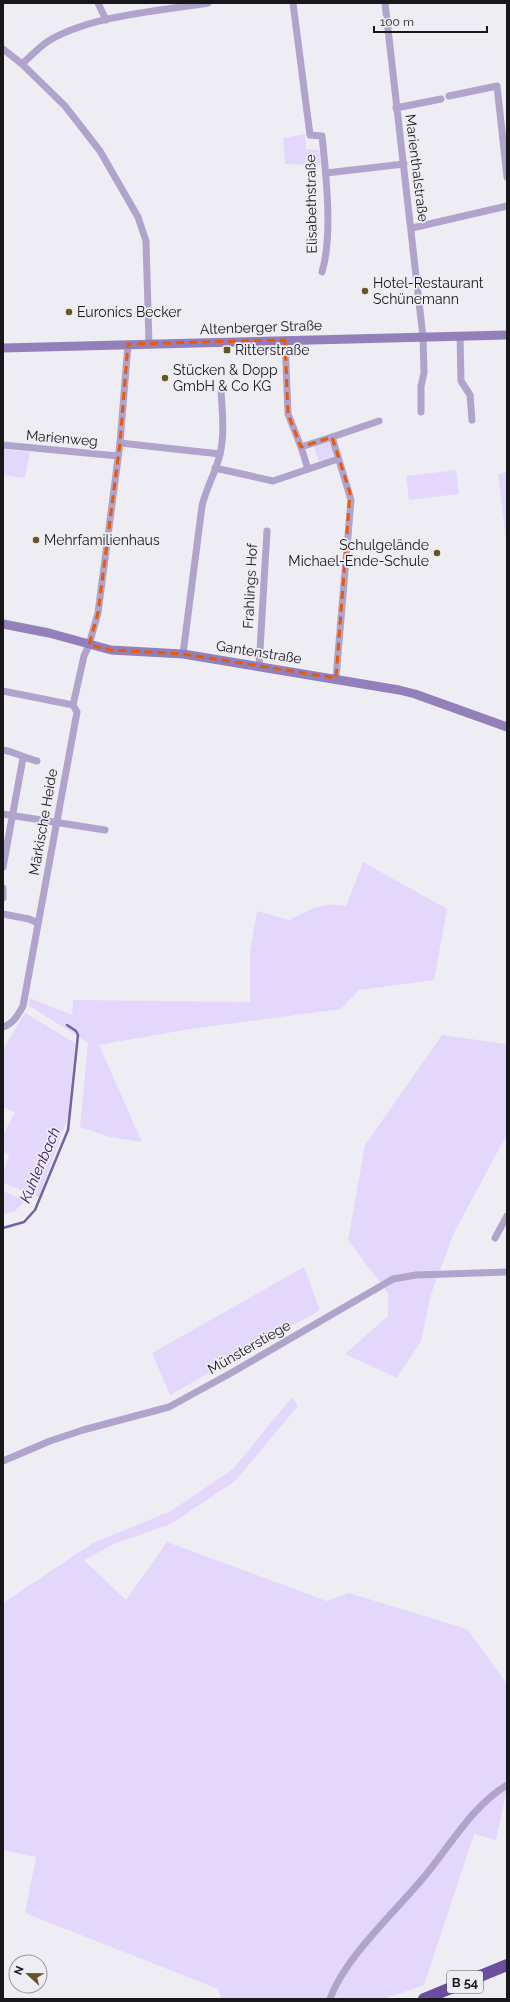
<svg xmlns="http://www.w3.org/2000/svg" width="510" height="2002" viewBox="0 0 510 2002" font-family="Raleway,sans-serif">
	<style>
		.green { fill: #e3d8fc }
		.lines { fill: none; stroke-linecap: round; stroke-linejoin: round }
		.stream { stroke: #7761a0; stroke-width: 2.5 }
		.street { stroke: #b1a4cc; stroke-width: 7 }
		.secondary { stroke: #9380ba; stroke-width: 9 }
		.highway { stroke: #6c4da0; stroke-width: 12 }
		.marked { fill: none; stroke: #e8590c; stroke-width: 3; stroke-dasharray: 8 5; stroke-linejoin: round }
		.poi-dot { fill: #675523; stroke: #efedf4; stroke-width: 1.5 }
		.labels { text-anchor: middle; stroke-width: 3.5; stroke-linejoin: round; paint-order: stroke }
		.shield { fill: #efedf4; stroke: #58575b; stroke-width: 1 }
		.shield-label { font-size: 13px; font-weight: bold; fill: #18171a }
		.street-label { font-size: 14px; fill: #18171a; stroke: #efedf4 }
		.poi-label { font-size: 14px; fill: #18171a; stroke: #efedf4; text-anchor: start }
		.water-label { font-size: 15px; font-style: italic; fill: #361260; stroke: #efedf4 }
	</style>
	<rect width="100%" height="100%" fill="#efedf4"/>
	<g class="green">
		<polygon points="305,134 306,149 319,150 321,165 285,164 283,138"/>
		<polygon points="329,441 333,453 332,457 319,461 313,445"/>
		<polygon points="3,449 30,452 25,478 3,475"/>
		<polygon points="456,470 459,494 409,500 406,476"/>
		<polygon points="507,472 507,547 498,474"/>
		<path d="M363,862L447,909L434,980L359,990L341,1009L190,1029L99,1045L142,1142L110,1137L80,1127L88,1043L28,1005L30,998L72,1015L73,1000L250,1002V952L257,911L289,920C313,909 319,902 346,906Z"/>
		<polygon points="25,1013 75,1043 68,1116 39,1197 3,1183 3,1173 9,1155 3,1150 3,1135 15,1112 3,1107 3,1050"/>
		<polygon points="442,1035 507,1044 507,1134 454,1233 431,1294 421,1341 397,1378 345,1354 388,1316 388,1293 348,1240 365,1145"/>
		<polygon points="3,1191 25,1201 14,1212 3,1214"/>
		<polygon points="304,1267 320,1310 170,1395 152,1353"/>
		<polygon points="292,1397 298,1406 235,1481 171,1524 116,1543 84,1560 126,1600 167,1542 327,1601 349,1593 467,1629 507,1684 507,1789 496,1840 474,1834 424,1985 384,1999 221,1999 218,1989 25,1913 36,1857 3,1850 3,1603 93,1543 171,1511 233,1469"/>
	</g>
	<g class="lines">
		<polyline class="stream" points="3,1228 24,1222 35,1210 68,1130 78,1035 76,1031 67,1025"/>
		<g class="street">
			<polyline points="98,3 106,20"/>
			<path d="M293,3L310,135L322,136C326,174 333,236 322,272"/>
			<polyline points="385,3 423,337 424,373 421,386 421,412"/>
			<polyline points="3,49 22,64 65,106 100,151 138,217 146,241 149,344"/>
			<path d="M22,64C31,56 40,46 50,40C93,15 159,11 208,3"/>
			<polyline points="449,96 497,86 507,177"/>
			<polyline points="396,108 441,99"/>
			<polyline points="326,173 404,164"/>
			<polyline points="412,228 507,206"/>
			<polyline points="460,336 461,381 470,395 472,420"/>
			<polyline points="285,340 288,414 301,447"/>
			<polyline points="332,437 379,421"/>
			<polyline points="120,443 220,454"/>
			<polyline points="3,445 118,456"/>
			<polyline points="215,468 273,481 338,459"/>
			<polyline points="308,469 301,447 332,437 351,500 336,678"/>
			<path d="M183,654L202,506C206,488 216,472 220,454C225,433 222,411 221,389"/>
			<polyline points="259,667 267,531"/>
			<polyline points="3,691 73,705"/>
			<path d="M3,750C15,752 24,758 37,761"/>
			<polyline points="3,814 105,830"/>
			<polyline points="3,867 23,758"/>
			<polyline points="3,888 3,898"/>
			<polyline points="3,914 29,919 38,923"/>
			<path d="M3,1027C13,1024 18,1015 23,1006L77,712L73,705L84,656L89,645L98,613L120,443L128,344"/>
			<polyline points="495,1238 507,1216"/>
			<polyline points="3,1461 50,1441 83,1430 169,1407 231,1373 393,1279 416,1275 507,1272"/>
			<path d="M330,1999C345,1957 395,1912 424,1877C450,1846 472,1806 507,1785"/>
		</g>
		<g class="secondary">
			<polyline points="3,348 507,335"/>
			<polyline points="3,624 49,633 111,650 183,654 399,690 415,694 507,727"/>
		</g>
		<polyline class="highway" points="424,1999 507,1965"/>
	</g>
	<path class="marked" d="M285,340L288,414L301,447L332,437L350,493L336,678L183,654L111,650L89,645L98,613L120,443L128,344Z"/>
	<g class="poi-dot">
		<circle cx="365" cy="291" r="4"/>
		<circle cx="69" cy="312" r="4"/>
		<rect x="223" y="346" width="8" height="8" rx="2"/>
		<circle cx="165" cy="378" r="4"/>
		<circle cx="36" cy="540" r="4"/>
		<circle cx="437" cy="553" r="4"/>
	</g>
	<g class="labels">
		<rect class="shield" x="447" y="1971" width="36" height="22" rx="3"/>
		<g class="shield-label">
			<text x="465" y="1987">B 54</text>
		</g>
		<g class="street-label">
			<text transform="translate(417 168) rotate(83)" y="5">Marienthalstraße</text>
			<text transform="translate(311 204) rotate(-91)" y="5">Elisabethstraße</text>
			<text transform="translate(261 327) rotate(-2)" y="5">Altenberger Straße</text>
			<text transform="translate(62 438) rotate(5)" y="5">Marienweg</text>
			<text transform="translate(250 586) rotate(-87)" y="5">Frahlings Hof</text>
			<text transform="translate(259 652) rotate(9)" y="5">Gantenstraße</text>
			<text transform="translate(43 822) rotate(-80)" y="5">Märkische Heide</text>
			<text transform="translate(249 1347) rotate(-30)" y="5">Münsterstiege</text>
		</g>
		<g class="poi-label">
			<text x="373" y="288">Hotel-Restaurant<tspan x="373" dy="16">Schünemann</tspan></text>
			<text x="77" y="317">Euronics Becker</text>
			<text x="235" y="355">Ritterstraße</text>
			<text x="173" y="375">Stücken &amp; Dopp<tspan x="173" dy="16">GmbH &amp; Co KG</tspan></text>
			<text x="44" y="545">Mehrfamilienhaus</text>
			<text x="429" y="550" text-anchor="end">Schulgelände<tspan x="429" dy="16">Michael-Ende-Schule</tspan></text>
		</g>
		<g class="water-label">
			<text transform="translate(40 1165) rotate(-67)" y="5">Kuhlenbach</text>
		</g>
	</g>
	<rect width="510" height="2002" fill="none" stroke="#18171a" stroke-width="8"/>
	<g transform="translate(28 1974) rotate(292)"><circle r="19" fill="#efedf4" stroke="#99979d"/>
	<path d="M0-3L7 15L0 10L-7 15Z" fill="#675523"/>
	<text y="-6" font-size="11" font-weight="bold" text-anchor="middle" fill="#18171a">N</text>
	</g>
	<path d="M374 26v6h113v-6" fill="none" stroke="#18171a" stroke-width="2"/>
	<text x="380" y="26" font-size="12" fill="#18171a" stroke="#efedf4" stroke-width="3" paint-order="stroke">100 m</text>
</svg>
